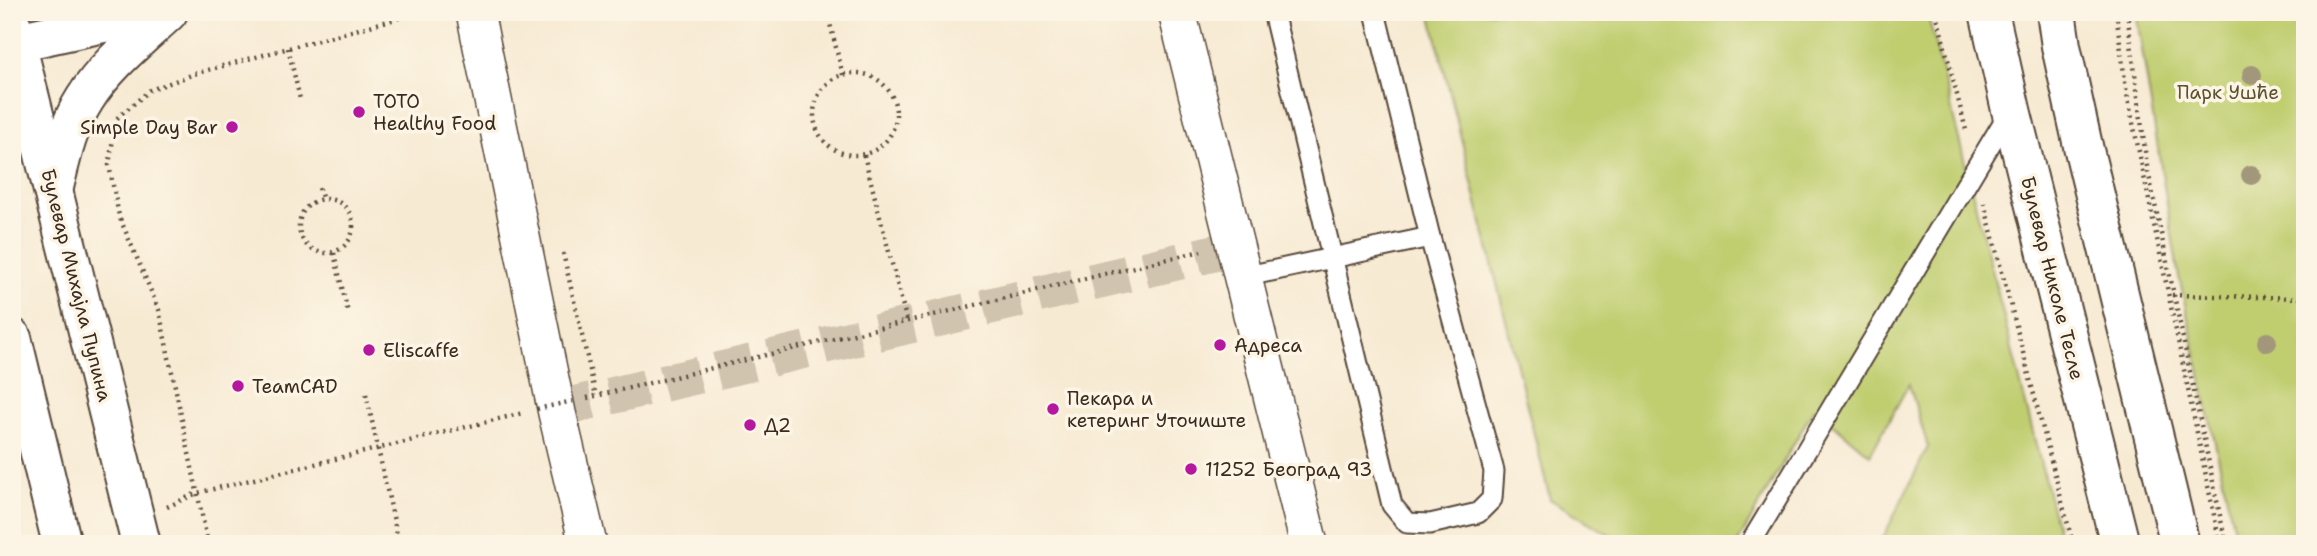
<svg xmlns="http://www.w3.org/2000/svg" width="2317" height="556" viewBox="0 0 2317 556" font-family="'Shantell Sans',sans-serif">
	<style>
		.green { fill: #c0ce70; stroke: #7e7c47; stroke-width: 2 }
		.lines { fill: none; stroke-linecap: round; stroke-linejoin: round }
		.street-tunnel { stroke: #d1c4af; stroke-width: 37; stroke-dasharray: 37 18; stroke-linecap: butt }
		.lane-casing { stroke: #574739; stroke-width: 23 }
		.street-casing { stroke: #574739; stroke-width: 40 }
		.secondary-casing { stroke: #574739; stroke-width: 42 }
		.path { stroke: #574739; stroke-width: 4.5; stroke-dasharray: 2 5; stroke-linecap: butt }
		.lane { stroke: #fff; stroke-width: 19 }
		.street { stroke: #fff; stroke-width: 37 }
		.secondary { stroke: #fff; stroke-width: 38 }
		.path-bridge { stroke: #574739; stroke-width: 4.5; stroke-dasharray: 2 5; stroke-linecap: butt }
		.tree { fill: #a2977a }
		.poi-dot { fill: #b5179e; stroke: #fcf5e5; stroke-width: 2.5 }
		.labels { text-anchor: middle; stroke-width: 7; stroke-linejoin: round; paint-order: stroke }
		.park-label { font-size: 19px; fill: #5c5332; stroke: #fcf5e5 }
		.poi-label { font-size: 19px; fill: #3b2a1e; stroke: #fcf5e5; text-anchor: start }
		.street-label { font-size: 19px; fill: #3b2a1e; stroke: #fcf5e5 }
	</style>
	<rect width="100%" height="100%" fill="#fcf5e5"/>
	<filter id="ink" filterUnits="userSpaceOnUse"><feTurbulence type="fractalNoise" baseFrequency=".0143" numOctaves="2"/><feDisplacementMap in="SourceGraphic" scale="14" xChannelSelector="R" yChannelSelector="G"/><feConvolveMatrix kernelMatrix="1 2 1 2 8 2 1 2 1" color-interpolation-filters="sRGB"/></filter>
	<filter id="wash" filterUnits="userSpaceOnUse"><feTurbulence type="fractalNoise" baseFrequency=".00686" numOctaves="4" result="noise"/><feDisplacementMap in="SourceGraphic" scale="28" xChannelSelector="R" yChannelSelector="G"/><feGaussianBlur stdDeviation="1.57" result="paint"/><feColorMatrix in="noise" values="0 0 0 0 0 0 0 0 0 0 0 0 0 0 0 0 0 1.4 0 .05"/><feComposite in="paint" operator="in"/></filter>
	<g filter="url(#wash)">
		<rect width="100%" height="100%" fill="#f7ead3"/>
		<g class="green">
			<polygon points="1430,12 1927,12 2061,544 1880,544 1928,447 1909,384 1870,455 1814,408 1737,544 1625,544 1550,499"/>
			<polygon points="2136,12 2305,12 2305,544 2237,544 2178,272"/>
		</g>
	</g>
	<g filter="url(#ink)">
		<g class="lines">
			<polyline class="street-tunnel" points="556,409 1235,248"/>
			<g class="lane-casing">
				<g id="lane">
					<polyline points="1273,12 1392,505 1407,523 1430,524 1478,513 1492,499 1494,471 1430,237 1375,12"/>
					<polyline points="1243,277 1430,237"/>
					<polyline points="1750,544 2009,113"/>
				</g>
			</g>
			<g class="street-casing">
				<g id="street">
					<polyline points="475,12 557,413 588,544"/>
					<polyline points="1177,12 1309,544"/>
				</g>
			</g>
			<g class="secondary-casing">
				<g id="secondary">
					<polyline points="1989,12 2011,110 2120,544"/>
					<polyline points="2056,12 2061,46 2083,146 2180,544"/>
					<polyline points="12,26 141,544"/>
					<polyline points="12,43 154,12"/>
					<path d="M54,187C61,158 68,125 85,99C106,65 139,39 168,12"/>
					<polyline points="12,338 62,544"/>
				</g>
			</g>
			<g class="path">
				<polyline points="827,12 843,75"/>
				<polyline points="1936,12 1967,134"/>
				<polyline points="2116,12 2126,89 2220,544"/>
				<polyline points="2127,12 2147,166 2226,544"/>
				<polyline points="288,48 300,99"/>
				<circle cx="855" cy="114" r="41"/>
				<polyline points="864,155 907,322"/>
				<polyline points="319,188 322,197"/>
				<circle cx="326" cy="226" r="27"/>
				<polyline points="1984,203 2073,544"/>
				<polyline points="334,253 348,313"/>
				<polyline points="563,253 596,396"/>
				<polyline points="2172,295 2305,298"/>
				<polyline points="366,394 399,544"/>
				<polyline points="587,398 1201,251"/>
				<polyline points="167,507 197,493 523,413"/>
				<polyline points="208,544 159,310 119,216 109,165 116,119 150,90 197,73 421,12"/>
			</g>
			<use href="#lane" class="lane"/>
			<use href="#street" class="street"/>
			<use href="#secondary" class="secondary"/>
			<polyline class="path-bridge" points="537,409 573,401"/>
		</g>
		<g class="tree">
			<circle cx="2252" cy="75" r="10"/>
			<circle cx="2251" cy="175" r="10"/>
			<circle cx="2267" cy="342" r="10"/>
		</g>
	</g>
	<g class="poi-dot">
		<circle cx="359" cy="112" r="7"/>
		<circle cx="232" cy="127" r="7"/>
		<circle cx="1220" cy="345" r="7"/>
		<circle cx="369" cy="350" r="7"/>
		<circle cx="238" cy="386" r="7"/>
		<circle cx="1053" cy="409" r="7"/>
		<circle cx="750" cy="425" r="7"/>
		<circle cx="1191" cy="469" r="7"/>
	</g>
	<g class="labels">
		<g class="park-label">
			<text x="2228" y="99">Парк Ушће</text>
		</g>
		<g class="poi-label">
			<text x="373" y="108">TOTO<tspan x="373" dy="22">Healthy Food</tspan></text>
			<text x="218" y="134" text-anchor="end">Simple Day Bar</text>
			<text x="1234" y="352">Адреса</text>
			<text x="383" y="357">Eliscaffe</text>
			<text x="252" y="393">TeamCAD</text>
			<text x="1067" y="405">Пекара и<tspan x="1067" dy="22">кетеринг Уточиште</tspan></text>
			<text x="764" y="432">Д2</text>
			<text x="1205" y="476">11252 Београд 93</text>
		</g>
		<g class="street-label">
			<text transform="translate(2053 278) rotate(76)" y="7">Булевар Николе Тесле</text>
			<text transform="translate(77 285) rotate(76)" y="7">Булевар Михајла Пупина</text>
		</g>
	</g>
	<rect width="2317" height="556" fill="none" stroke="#fcf5e5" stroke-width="42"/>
</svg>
